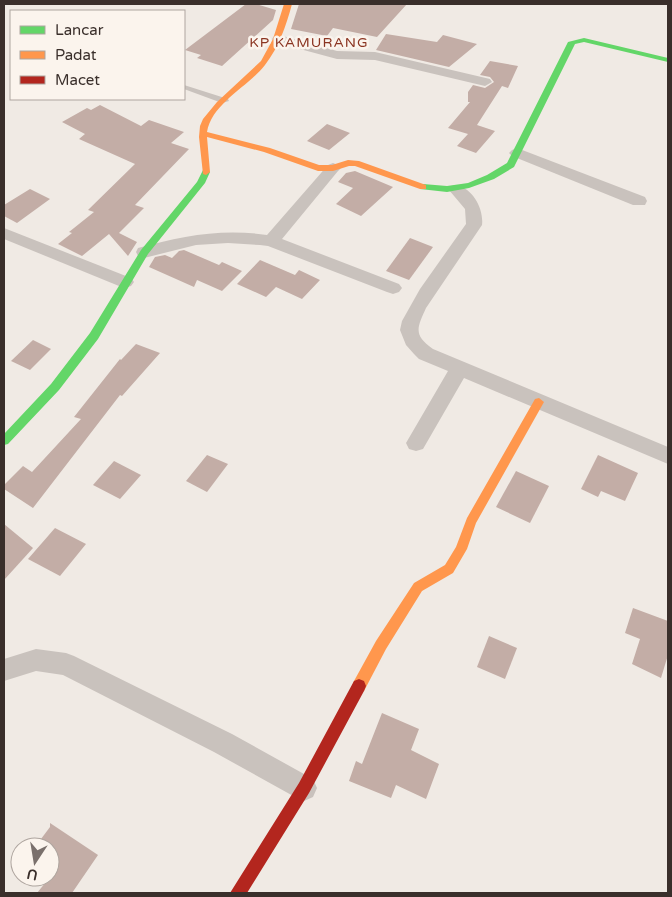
<svg xmlns="http://www.w3.org/2000/svg" width="672" height="897" viewBox="0 0 672 897" font-family="'Varela Round',sans-serif">
	<style>
		.building { fill: #c3ada6 }
		.lines { fill: none; stroke-linecap: round; stroke-linejoin: round }
		.lane { fill: #c9c2bd; fill-rule: evenodd }
		.street { fill: #c9c2bd; fill-rule: evenodd }
		.fast { fill: #63d668; fill-rule: evenodd }
		.slow { fill: #ff974d; fill-rule: evenodd }
		.jam { fill: #b3261e; fill-rule: evenodd }
		.labels { text-anchor: middle; stroke-width: 5; stroke-linejoin: round; paint-order: stroke }
		.far-neighbourhood-label { font-size: 14px; letter-spacing: 1px; fill: #8b3522; stroke: #fbf4ed }
	</style>
	<rect width="100%" height="100%" fill="#f0eae4"/>
	<g class="building">
		<polygon points="246,4 256,4 276,10 273,20 222,66 197,58 201,55 185,50"/>
		<polygon points="299,4 407,4 377,37 333,28 327,36 291,29"/>
		<polygon points="386,34 437,42 443,35 477,44 449,67 376,50"/>
		<polygon points="490,61 518,66 508,88 502,86 477,125 495,131 476,153 457,146 468,134 448,128 470,102 468,102 468,92 473,85 485,88 494,82 490,77 480,75"/>
		<polygon points="100,105 141,126 149,120 184,132 171,143 189,149 135,205 144,208 119,233 137,242 128,256 109,234 82,256 58,244 72,233 69,232 94,212 88,210 135,164 79,139 85,134 62,122 87,108 91,110"/>
		<polygon points="327,124 350,133 329,150 307,141"/>
		<polygon points="355,171 393,187 361,216 336,204 353,188 338,182 346,173"/>
		<polygon points="30,189 50,199 17,223 4,216 4,205"/>
		<polygon points="410,238 433,247 409,280 386,271"/>
		<polygon points="184,250 219,265 222,262 242,271 222,291 197,280 194,287 149,267 155,257 165,255 172,258 179,251"/>
		<polygon points="260,260 295,275 299,270 320,280 302,299 276,287 266,297 237,284"/>
		<polygon points="33,340 51,349 30,370 11,361"/>
		<polygon points="136,344 160,353 122,396 120,395 33,508 4,489 4,485 23,466 32,472 81,419 74,417 120,359 121,360"/>
		<polygon points="207,455 228,464 207,492 186,481"/>
		<polygon points="598,455 638,473 625,501 601,491 598,497 581,489"/>
		<polygon points="114,461 141,475 120,499 93,485"/>
		<polygon points="516,471 549,486 530,523 496,507"/>
		<polygon points="4,524 33,548 4,580"/>
		<polygon points="55,528 86,544 60,576 28,559"/>
		<polygon points="633,608 668,621 668,655 661,678 632,664 640,639 625,633"/>
		<polygon points="489,636 517,648 505,679 477,667"/>
		<polygon points="382,713 419,729 411,750 439,764 426,799 396,785 391,798 349,781 356,761 362,764"/>
		<polygon points="50,823 98,855 72,893 37,893 50,877 50,847 35,847 50,827"/>
	</g>
	<g class="lines">
		<polygon class="lane" points="184,85 228,99 229,101 222,103 184,89"/>
		<g class="street">
			<polygon points="279,35 337,51 375,52 490,79 492,82 485,86 375,60 337,59 274,42 272,39 274,36"/>
			<polygon points="517,148 645,197 647,201 645,205 633,205 512,156 509,153 512,150"/>
			<path d="M333,163L338,165L341,168L338,171L282,239L399,284L402,288L399,292L393,294L387,292L268,246L260,245L228,243L196,245L144,258L138,256L136,252L138,248C181,236 222,228 267,235L328,165Z"/>
			<path d="M457,185C473,189 484,209 482,225L426,308C417,328 413,335 433,349L668,447V464L464,378L423,449L416,451L409,449L406,443L448,371L419,359L414,354L406,345L400,330L402,321L420,289L466,224L465,209L449,190L451,186Z"/>
			<polygon points="4,228 131,278 134,282 131,286 125,288 119,286 4,239"/>
			<polygon points="36,649 66,653 74,656 232,734 313,779 317,788 313,797 304,801 295,797 214,752 63,675 36,671 4,681 4,659"/>
		</g>
		<g class="fast">
			<polygon points="584,38 668,58 668,62 584,42 575,44 514,167 494,179 469,188 447,192 420,189 420,185 423,184 447,186 468,183 487,175 507,163 568,42"/>
			<polygon points="206,169 210,172 205,183 148,254 98,339 59,390 8,444 4,445 4,434 51,384 90,333 141,250 197,182 203,170"/>
		</g>
		<g class="slow">
			<path d="M284,4H292C286,26 279,47 265,65C248,87 212,103 207,132L270,148L319,165H332L348,160L359,161L426,185V189H420L355,166H349L333,171H318L264,152L207,137L210,172L206,175L203,174L199,137L200,126L203,119L217,102L261,61L273,39Z"/>
			<polygon points="539,398 544,402 476,523 467,549 453,573 422,591 386,649 364,691 359,693 354,691 352,686 354,681 376,641 414,583 445,565 456,547 467,518 535,399"/>
		</g>
		<polygon class="jam" points="359,679 364,681 366,686 364,691 309,793 247,893 230,893 299,783 354,681"/>
	</g>
	<g class="labels">
		<g class="far-neighbourhood-label">
			<text x="309" y="47">KP KAMURANG</text>
		</g>
	</g>
	<rect width="672" height="897" fill="none" stroke="#3a2f2b" stroke-width="10"/>
	<rect x="10" y="10" width="175" height="90" fill="#fbf4ed" stroke="#aea59f"/>
	<rect x="20" y="26" width="25" height="8" fill="#63d668" stroke="#aea59f"/>
	<text x="55" y="35" font-size="15" fill="#3a2f2b">Lancar</text>
	<rect x="20" y="51" width="25" height="8" fill="#ff974d" stroke="#aea59f"/>
	<text x="55" y="60" font-size="15" fill="#3a2f2b">Padat</text>
	<rect x="20" y="76" width="25" height="8" fill="#b3261e" stroke="#aea59f"/>
	<text x="55" y="85" font-size="15" fill="#3a2f2b">Macet</text>
	<g transform="translate(35 862) rotate(192)"><circle r="24" fill="#fbf4ed" stroke="#aea59f"/>
	<path d="M0-4L9 19L0 12L-9 19Z" fill="#7a706c"/>
	<text y="-8" font-size="14" font-weight="bold" text-anchor="middle" fill="#3a2f2b">U</text>
	</g>
</svg>
